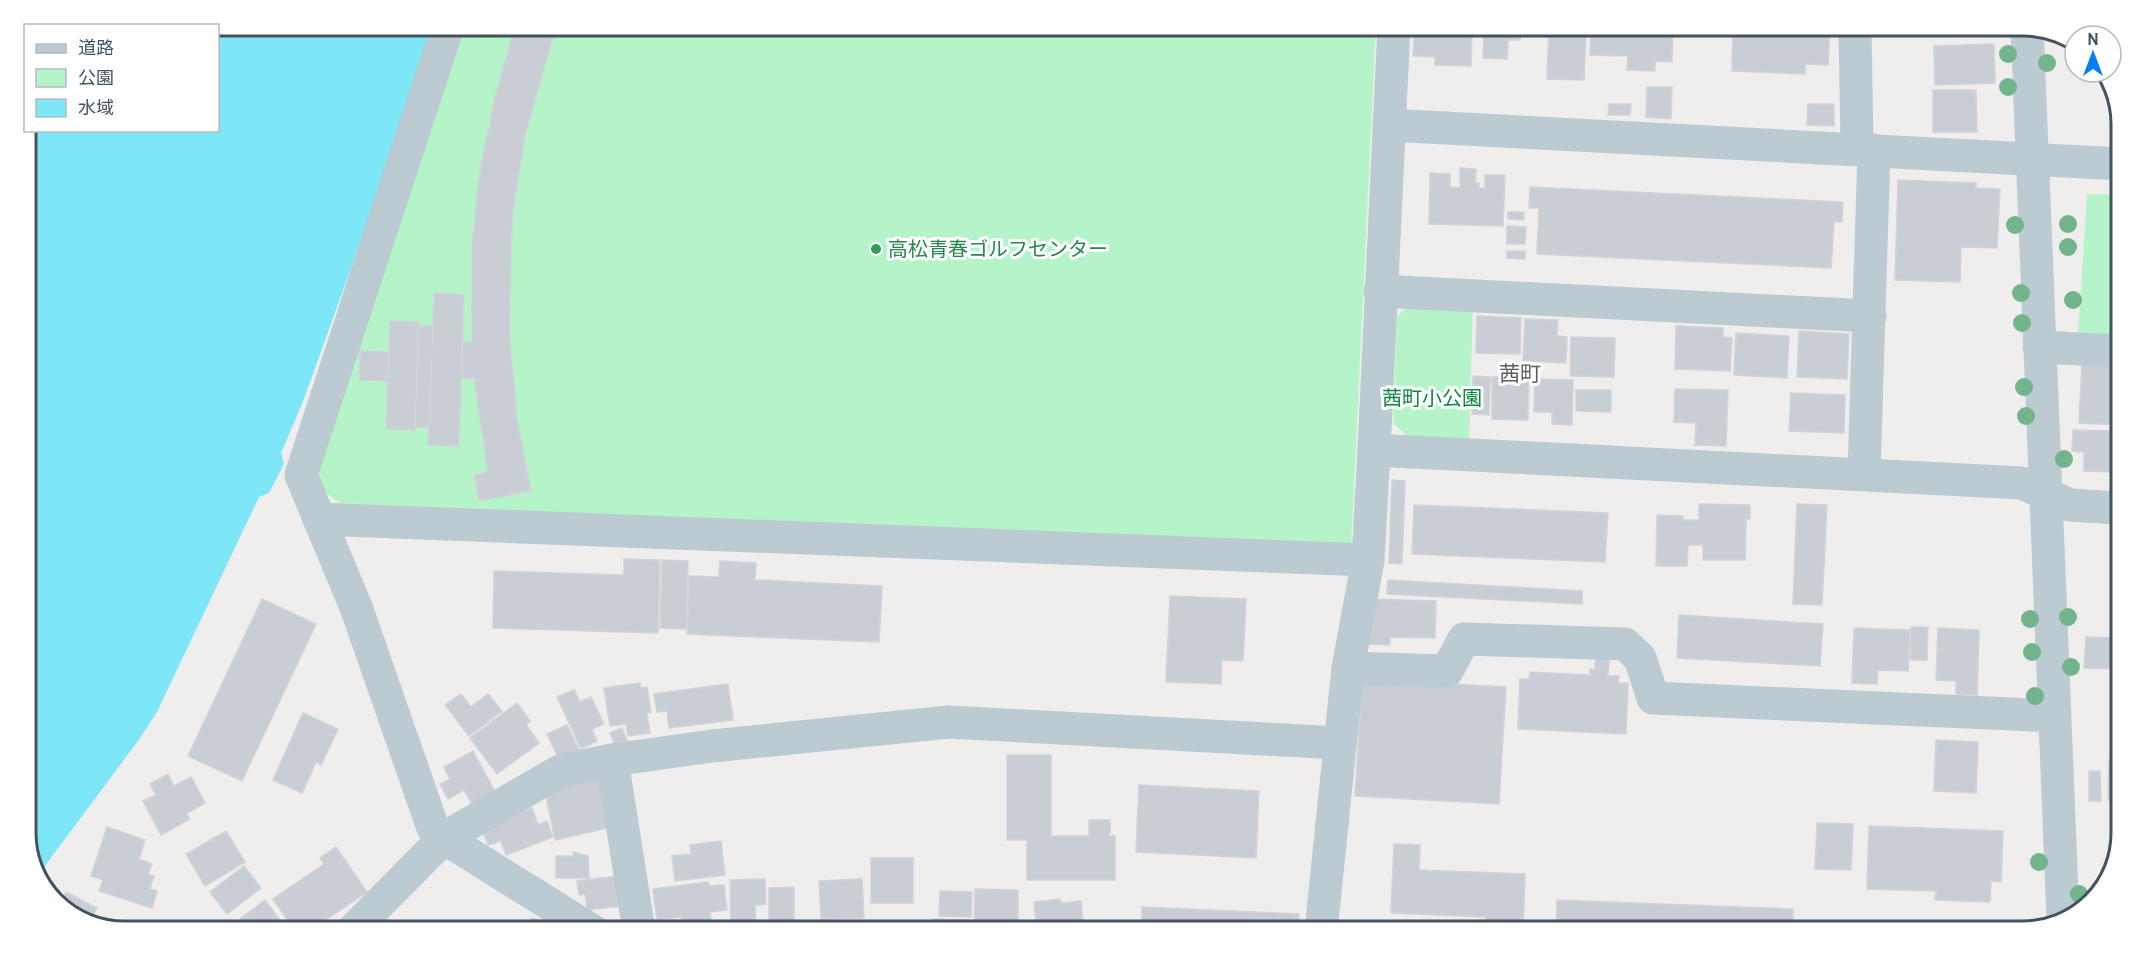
<svg xmlns="http://www.w3.org/2000/svg" width="2147" height="957" viewBox="0 0 2147 957" font-family="Overpass,'Noto Sans JP',sans-serif">
	<style>
		.green { fill: #b5f4c9 }
		.water { fill: #7de7f7 }
		.building { fill: #c8ced3; stroke: #d0d4da; stroke-width: 1.5 }
		.lines { fill: none; stroke-linecap: round; stroke-linejoin: round }
		.minor { stroke: #bccad2; stroke-width: 33 }
		.tertiary { stroke: #bccad2; stroke-width: 33 }
		.tree { fill: #72b58d }
		.leisure-dot { fill: #2e9e5b; stroke: #fff; stroke-width: 2 }
		.labels { text-anchor: middle; stroke-width: 6; stroke-linejoin: round; paint-order: stroke }
		.leisure-label { font-size: 20px; fill: #27864d; stroke: #fff; text-anchor: start }
		.park-label { font-size: 20px; fill: #0b873f; stroke: #fff }
		.neighbourhood-label { font-size: 21px; fill: #595e63; stroke: #fff }
		.rim { fill: none; stroke: #43535d; stroke-width: 3 }
	</style>
	<rect width="100%" height="100%" fill="#f0eded"/>
	<g class="green">
		<polygon points="461,26 1376,26 1351,550 340,503 324,492 312,473"/>
		<polygon points="2087,194 2121,195 2119,337 2078,335"/>
		<polygon points="1412,302 1473,304 1469,440 1411,439 1393,423 1397,317"/>
	</g>
	<polygon class="water" points="218,26 435,26 370,216 302,404 281,453 284,464 269,493 259,497 157,712 138,741 38,875 26,839 26,131 218,130"/>
	<g class="building">
		<polygon points="515,26 556,26 525,136 513,210 511,247 510,340 513,376 517,420 531,491 479,501 474,475 488,472 474,378 461,378 463,342 472,343 472,246 480,169 496,94"/>
		<polygon points="1415,26 1472,26 1471,66 1435,65 1435,57 1413,56"/>
		<polygon points="1479,26 1526,26 1526,31 1520,31 1520,40 1508,40 1507,59 1483,58 1484,33 1479,33"/>
		<polygon points="1549,26 1673,26 1672,62 1655,61 1655,71 1627,70 1628,56 1590,55 1591,31 1586,30 1584,80 1547,79"/>
		<polygon points="1733,26 1830,26 1828,65 1805,64 1805,74 1732,71"/>
		<polygon points="1994,44 1995,83 1935,85 1934,46"/>
		<polygon points="1647,87 1672,87 1671,119 1646,117"/>
		<polygon points="1933,90 1976,90 1977,132 1933,132"/>
		<polygon points="1609,104 1631,104 1630,115 1608,115"/>
		<polygon points="1808,104 1834,104 1834,126 1807,125"/>
		<polygon points="1460,168 1476,169 1475,183 1479,183 1479,188 1485,188 1485,175 1505,175 1503,226 1429,224 1430,173 1450,174 1450,187 1460,188"/>
		<polygon points="1898,180 1976,183 1976,188 2000,189 1997,248 1961,247 1960,282 1895,280"/>
		<polygon points="1530,187 1843,202 1842,222 1834,222 1831,268 1537,254 1539,208 1529,208"/>
		<polygon points="1508,212 1524,212 1524,220 1508,219"/>
		<polygon points="1507,226 1526,227 1525,244 1507,244"/>
		<polygon points="1507,251 1525,251 1525,259 1507,258"/>
		<polygon points="434,293 464,295 459,446 428,445"/>
		<polygon points="1477,316 1521,318 1520,354 1476,353"/>
		<polygon points="1525,319 1558,320 1557,336 1567,337 1566,363 1523,361"/>
		<polygon points="390,321 419,322 415,430 386,429"/>
		<polygon points="419,326 433,326 429,427 415,427"/>
		<polygon points="1676,326 1723,328 1723,337 1732,338 1730,371 1675,369"/>
		<polygon points="1799,331 1849,334 1847,379 1797,377"/>
		<polygon points="1736,333 1789,336 1787,378 1734,375"/>
		<polygon points="1571,337 1615,338 1614,377 1570,376"/>
		<polygon points="360,351 389,352 388,381 359,380"/>
		<polygon points="2119,361 2118,425 2079,423 2082,363"/>
		<polygon points="1473,376 1490,377 1489,415 1472,414"/>
		<polygon points="1492,377 1529,377 1528,420 1492,419"/>
		<polygon points="1535,379 1573,380 1572,425 1552,424 1552,412 1534,412"/>
		<polygon points="1675,389 1728,390 1726,446 1695,445 1696,423 1674,422"/>
		<polygon points="1576,390 1611,390 1611,412 1576,411"/>
		<polygon points="1791,393 1845,395 1844,433 1789,431"/>
		<polygon points="2073,430 2118,431 2118,472 2084,471 2084,452 2072,451"/>
		<polygon points="1392,480 1405,481 1402,564 1389,563"/>
		<polygon points="1699,504 1750,505 1750,519 1746,519 1745,560 1703,560 1703,545 1688,545 1687,566 1656,566 1657,515 1683,516 1683,520 1699,520"/>
		<polygon points="1797,504 1827,505 1822,605 1793,604"/>
		<polygon points="1414,505 1608,513 1605,562 1412,554"/>
		<polygon points="624,559 660,560 658,633 493,628 494,571 624,575"/>
		<polygon points="662,560 688,561 686,629 660,628"/>
		<polygon points="720,561 756,563 755,580 882,586 879,642 687,634 689,576 719,577"/>
		<polygon points="1388,580 1582,591 1582,604 1387,594"/>
		<polygon points="1170,596 1246,599 1243,661 1222,660 1221,684 1166,682"/>
		<polygon points="262,599 316,624 242,781 188,756"/>
		<polygon points="1368,599 1436,601 1435,638 1390,637 1390,645 1367,644"/>
		<polygon points="1679,615 1823,624 1820,666 1677,658"/>
		<polygon points="1911,627 1928,627 1927,660 1910,660"/>
		<polygon points="1854,628 1910,630 1908,671 1878,670 1877,684 1852,683"/>
		<polygon points="1938,628 1979,630 1977,695 1956,694 1956,681 1936,680"/>
		<polygon points="2086,637 2116,638 2116,669 2084,668"/>
		<polygon points="1595,659 1609,659 1608,676 1619,676 1618,683 1628,683 1626,734 1518,729 1520,679 1529,679 1530,672 1590,675 1590,669 1595,670"/>
		<polygon points="1362,679 1506,687 1499,804 1355,796"/>
		<polygon points="640,683 641,688 647,687 651,712 647,713 650,733 628,736 626,724 610,726 604,688"/>
		<polygon points="728,684 733,720 669,728 667,711 657,712 654,694"/>
		<polygon points="574,690 580,702 591,697 604,724 592,729 597,741 581,749 557,697"/>
		<polygon points="461,694 471,707 488,694 502,711 469,736 445,705"/>
		<polygon points="517,703 530,721 526,725 539,743 497,774 470,738"/>
		<polygon points="303,713 338,729 321,765 316,762 302,793 273,780"/>
		<polygon points="567,725 580,752 560,761 547,734"/>
		<polygon points="622,728 629,745 617,750 610,733"/>
		<polygon points="1936,740 1978,742 1976,793 1934,791"/>
		<polygon points="473,751 495,792 472,804 464,790 448,799 440,784 450,779 444,767"/>
		<polygon points="1007,755 1051,755 1051,836 1089,836 1089,820 1110,820 1110,836 1115,836 1115,880 1027,880 1027,840 1007,840"/>
		<polygon points="2109,760 2115,761 2115,800 2108,800"/>
		<polygon points="2089,771 2100,771 2101,801 2089,801"/>
		<polygon points="168,774 174,786 191,777 205,803 186,814 190,819 161,835 143,801 156,795 150,784"/>
		<polygon points="601,778 612,827 555,840 545,791"/>
		<polygon points="1139,785 1259,791 1256,858 1136,852"/>
		<polygon points="532,808 538,825 547,821 553,837 506,855 501,841 488,845 481,827"/>
		<polygon points="1817,823 1853,824 1851,870 1815,869"/>
		<polygon points="1869,826 2003,831 2001,882 1991,881 1990,902 1935,900 1936,891 1867,889"/>
		<polygon points="107,827 145,840 139,859 152,864 148,874 154,876 150,889 157,891 152,908 99,891 103,880 91,876"/>
		<polygon points="226,831 245,862 205,886 186,854"/>
		<polygon points="721,841 725,875 675,881 672,856 691,854 690,845"/>
		<polygon points="1394,844 1420,845 1419,870 1525,874 1523,931 1485,931 1486,917 1391,913"/>
		<polygon points="336,847 367,892 309,931 295,931 273,899 324,864 320,858"/>
		<polygon points="573,852 588,856 589,878 556,878 556,856 574,856"/>
		<rect x="871" y="858" width="42" height="45"/>
		<polygon points="244,866 261,888 227,914 210,892"/>
		<polygon points="618,876 622,906 587,910 585,894 579,895 577,881"/>
		<polygon points="765,879 766,904 755,905 756,930 731,931 730,880"/>
		<polygon points="862,879 864,918 821,919 819,881"/>
		<polygon points="708,882 709,886 724,885 727,910 710,912 711,920 682,924 681,917 657,920 653,889"/>
		<polygon points="794,887 794,924 769,925 769,888"/>
		<polygon points="975,889 1018,890 1018,927 974,926"/>
		<polygon points="940,891 972,892 971,917 939,916"/>
		<polygon points="66,892 97,908 88,924 60,902"/>
		<polygon points="1060,899 1061,903 1081,901 1084,931 1037,931 1034,902"/>
		<polygon points="265,900 288,931 235,931 231,926"/>
		<polygon points="1557,900 1793,909 1793,931 1556,931"/>
		<polygon points="1142,907 1299,914 1298,931 1142,931"/>
		<polygon points="531,918 557,923 556,931 529,931"/>
		<polygon points="933,919 969,920 969,931 933,931"/>
	</g>
	<g class="lines">
		<g class="minor">
			<polyline points="1855,26 1857,149"/>
			<polyline points="1389,125 2121,164"/>
			<polyline points="1380,291 1870,316"/>
			<polyline points="2039,347 2119,351"/>
			<polyline points="1864,473 1874,150"/>
			<polyline points="319,519 1368,560"/>
			<polyline points="1348,668 1447,671 1464,639 1625,644 1640,658 1653,698 2054,716"/>
			<polyline points="612,760 639,931"/>
			<polyline points="352,931 444,838 433,828 356,607 301,475 448,26"/>
			<polyline points="593,931 444,838 560,771 612,760 712,746 949,722 1339,743"/>
			<polyline points="1321,931 1348,668 1368,560 1374,450 2022,483 2070,505 2117,508"/>
		</g>
		<g class="tertiary">
			<polyline points="2027,26 2063,919"/>
			<polyline points="1374,450 1394,26"/>
		</g>
	</g>
	<g class="tree">
		<circle cx="2008" cy="54" r="9"/>
		<circle cx="2047" cy="63" r="9"/>
		<circle cx="2008" cy="87" r="9"/>
		<circle cx="2068" cy="224" r="9"/>
		<circle cx="2015" cy="225" r="9"/>
		<circle cx="2068" cy="247" r="9"/>
		<circle cx="2021" cy="293" r="9"/>
		<circle cx="2073" cy="300" r="9"/>
		<circle cx="2022" cy="323" r="9"/>
		<circle cx="2024" cy="387" r="9"/>
		<circle cx="2026" cy="416" r="9"/>
		<circle cx="2064" cy="459" r="9"/>
		<circle cx="2068" cy="617" r="9"/>
		<circle cx="2030" cy="619" r="9"/>
		<circle cx="2032" cy="652" r="9"/>
		<circle cx="2071" cy="667" r="9"/>
		<circle cx="2035" cy="696" r="9"/>
		<circle cx="2039" cy="862" r="9"/>
		<circle cx="2079" cy="894" r="9"/>
	</g>
	<circle class="leisure-dot" cx="876" cy="249" r="6"/>
	<g class="labels">
		<g class="leisure-label">
			<text x="888" y="256">高松青春ゴルフセンター</text>
		</g>
		<g class="park-label">
			<text x="1432" y="405">茜町小公園</text>
		</g>
		<g class="neighbourhood-label">
			<text x="1520" y="381">茜町</text>
		</g>
	</g>
	<path d="M0 0H2147V957H0ZM124 36H2023A88 88 0 0 1 2111 124V833A88 88 0 0 1 2023 921H124A88 88 0 0 1 36 833V124A88 88 0 0 1 124 36Z" fill="#fff" fill-rule="evenodd"/>
	<path class="rim" d="M124 36H2023A88 88 0 0 1 2111 124V833A88 88 0 0 1 2023 921H124A88 88 0 0 1 36 833V124A88 88 0 0 1 124 36Z"/>
	<rect x="24" y="24" width="195" height="108" fill="#ffffff" stroke="#b4babe" stroke-width="1.5"/>
	<rect x="36" y="44" width="30" height="9" fill="#bccad2" stroke="#b4babe" stroke-width="1.5"/>
	<text x="78" y="54" font-size="18" fill="#43535d">道路</text>
	<rect x="36" y="69" width="30" height="18" fill="#b5f4c9" stroke="#b4babe" stroke-width="1.5"/>
	<text x="78" y="84" font-size="18" fill="#43535d">公園</text>
	<rect x="36" y="99" width="30" height="18" fill="#7de7f7" stroke="#b4babe" stroke-width="1.5"/>
	<text x="78" y="114" font-size="18" fill="#43535d">水域</text>
	<g transform="translate(2093 54)"><circle r="28" fill="#ffffff" stroke="#b4babe" stroke-width="1.5"/>
	<path d="M0-4.5L10 22L0 15L-10 22Z" fill="#037ff5"/>
	<text y="-9" font-size="16" font-weight="bold" text-anchor="middle" fill="#43535d">N</text>
	</g>
</svg>
